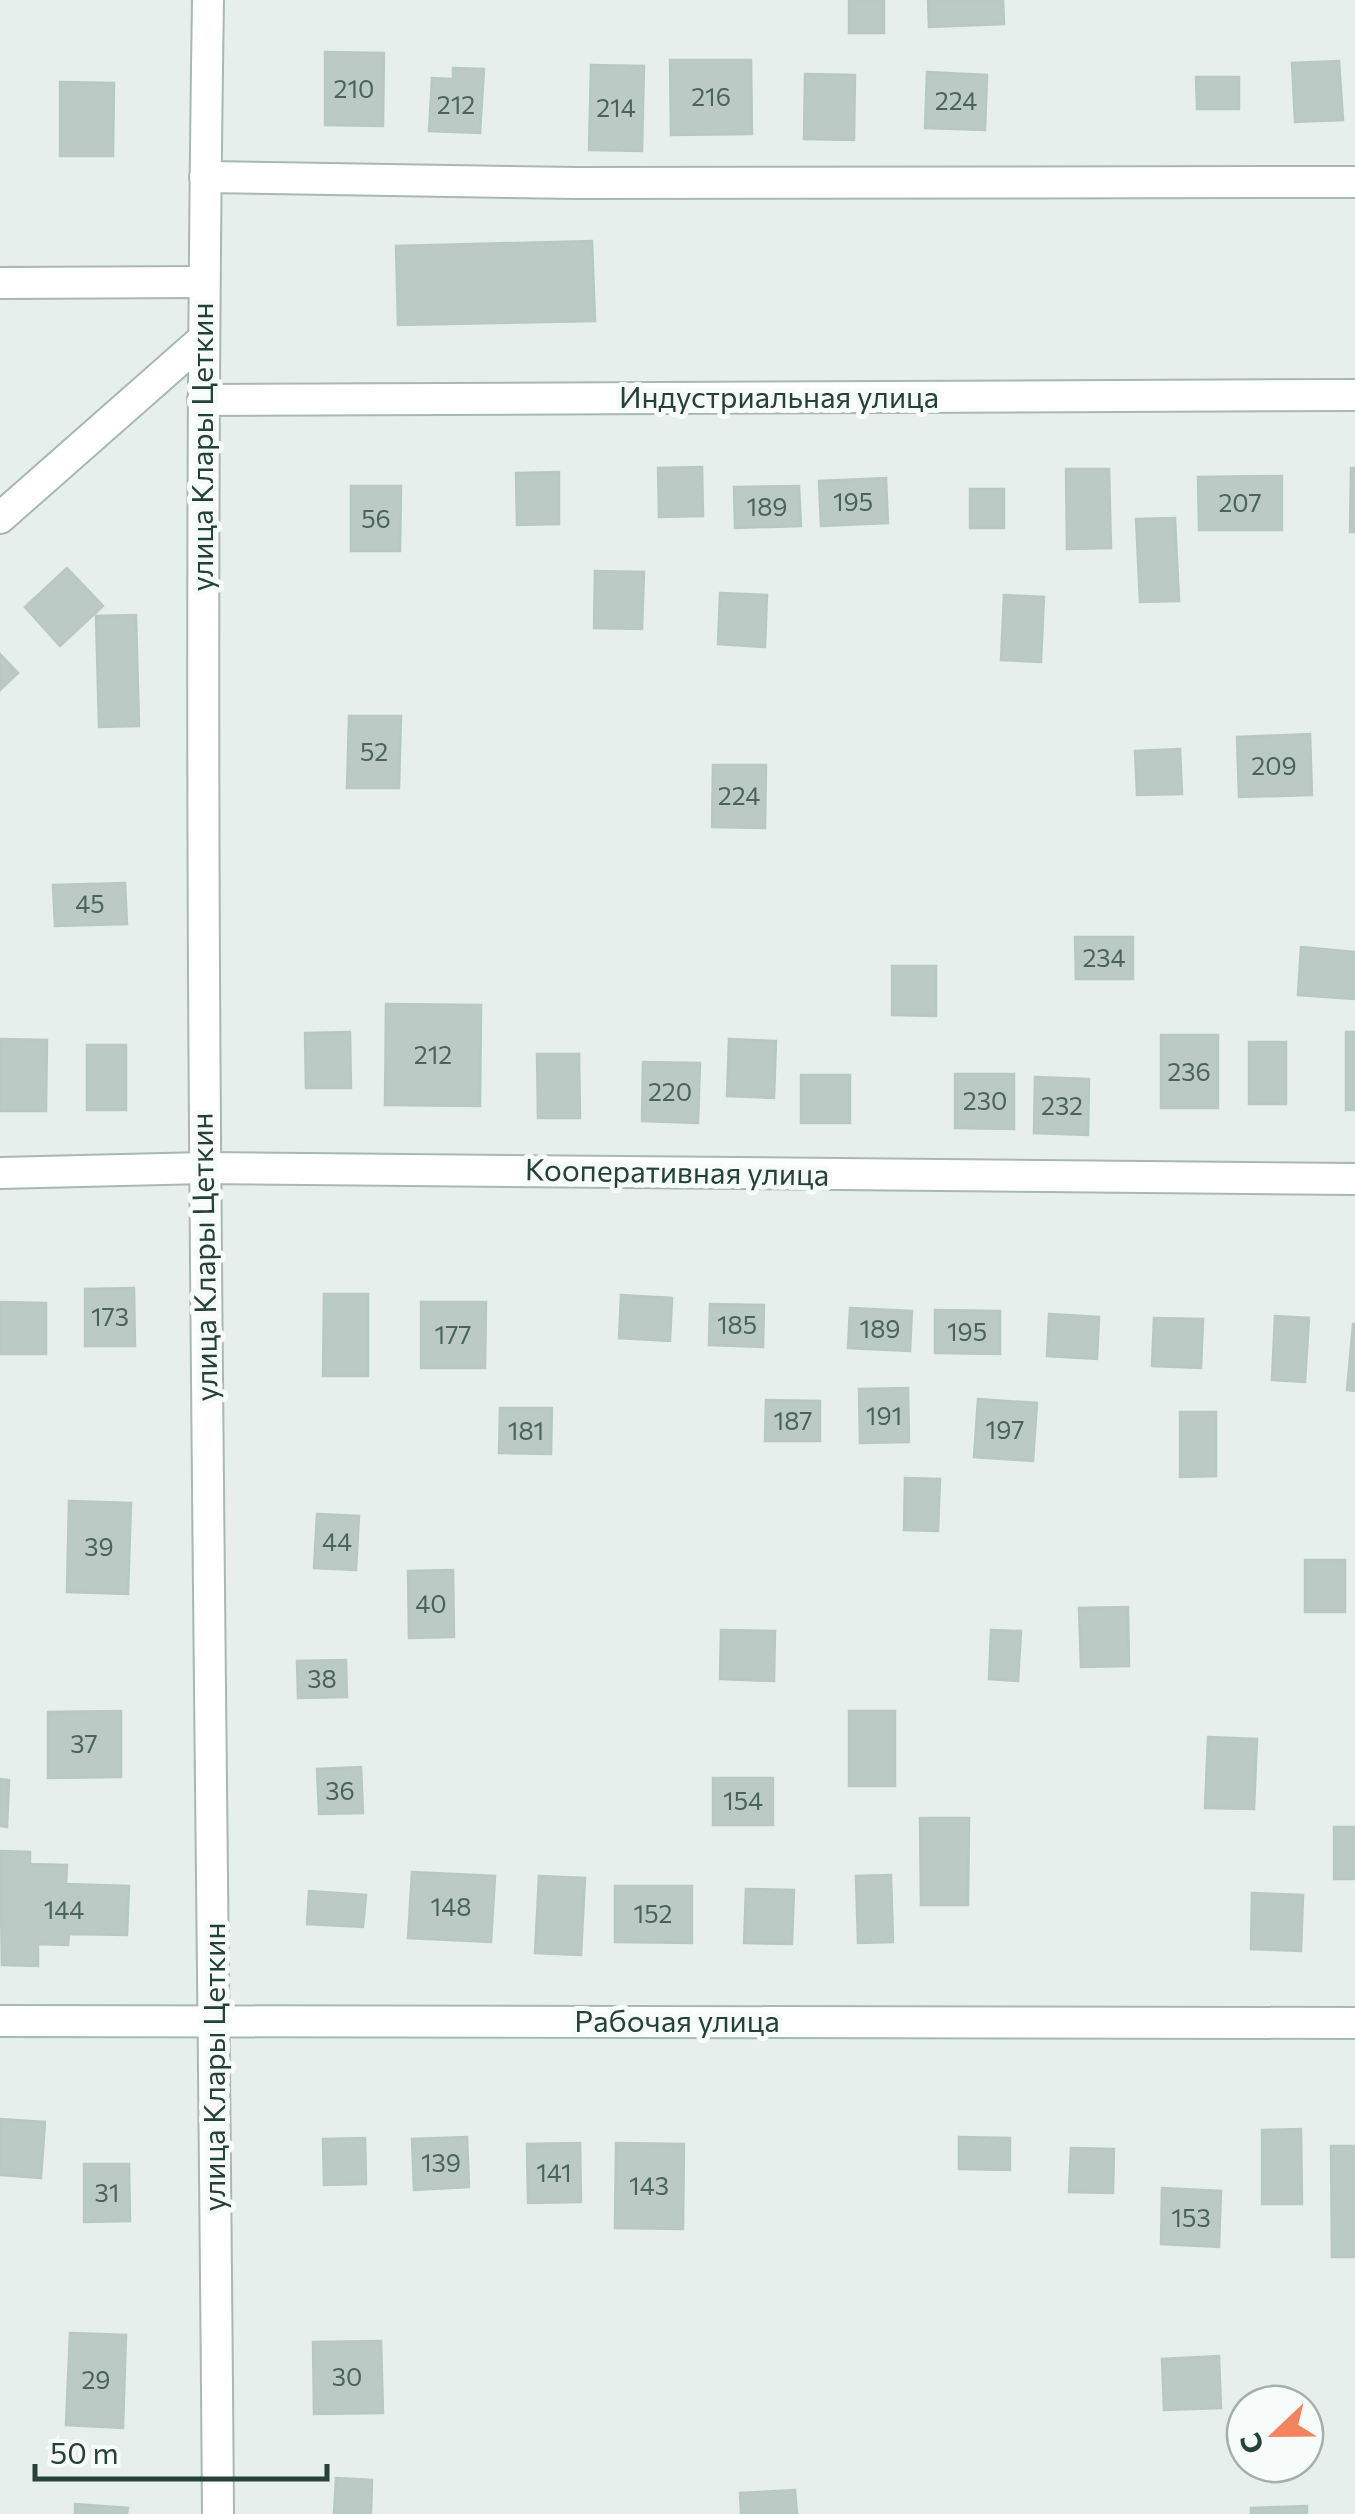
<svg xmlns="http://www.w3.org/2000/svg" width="1355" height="2514" viewBox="0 0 1355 2514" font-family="Commissioner,sans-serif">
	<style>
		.building { fill: #bbcac4; stroke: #b8c9c2; stroke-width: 2.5 }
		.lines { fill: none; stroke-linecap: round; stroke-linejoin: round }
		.minor-casing { stroke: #a8b8b2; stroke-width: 34 }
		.tertiary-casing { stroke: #a8b8b2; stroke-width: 34 }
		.secondary-casing { stroke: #a4bbb3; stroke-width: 34 }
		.minor { stroke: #fff; stroke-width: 30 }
		.tertiary { stroke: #fff; stroke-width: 30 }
		.secondary { stroke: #fff; stroke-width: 30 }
		.labels { text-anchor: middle; stroke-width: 10; stroke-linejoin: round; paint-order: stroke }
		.number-label { font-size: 25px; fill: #4a645c }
		.street-label { font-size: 30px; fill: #24423a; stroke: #f7fbf9 }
	</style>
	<rect width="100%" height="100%" fill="#e6efeb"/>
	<g class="building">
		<rect x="849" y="0" width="35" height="33"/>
		<polygon points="928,0 1003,0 1004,24 929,27"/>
		<polygon points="325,52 384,53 383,126 325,125"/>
		<polygon points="670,60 751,60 752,134 671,135"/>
		<polygon points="1339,61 1343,120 1295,122 1292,63"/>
		<polygon points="591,65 644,66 642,151 589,150"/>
		<polygon points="453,68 484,69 480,133 429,131 432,78 453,79"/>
		<polygon points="927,72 987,75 985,130 925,128"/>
		<polygon points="805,74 855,75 854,140 804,139"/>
		<polygon points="1196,77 1239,77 1239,109 1197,109"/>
		<polygon points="60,82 114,83 113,156 60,156"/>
		<polygon points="592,241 595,321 398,325 396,246"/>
		<polygon points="702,467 703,516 659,517 658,468"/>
		<polygon points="1351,468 1355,468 1355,532 1350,532"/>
		<polygon points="1066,469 1109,469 1111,548 1067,549"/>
		<polygon points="559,472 559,524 517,525 516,473"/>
		<polygon points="1282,476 1282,530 1199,530 1198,477"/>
		<polygon points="886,478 888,523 821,526 819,481"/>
		<polygon points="351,486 401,486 400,551 351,551"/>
		<polygon points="799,486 801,526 735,528 734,487"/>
		<rect x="970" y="489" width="34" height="39"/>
		<polygon points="1175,518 1179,601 1140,602 1136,519"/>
		<polygon points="67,568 103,606 60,646 25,607"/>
		<polygon points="595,571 644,572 642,629 594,628"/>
		<polygon points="720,593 767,595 765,647 718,644"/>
		<polygon points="1004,595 1044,597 1041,662 1001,660"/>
		<polygon points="136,615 139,726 99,727 96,616"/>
		<polygon points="0,654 18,673 0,690"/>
		<polygon points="349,716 401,716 399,788 347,788"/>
		<polygon points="1310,734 1312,795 1239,797 1237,737"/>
		<polygon points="1180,749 1182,794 1137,795 1135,751"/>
		<polygon points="713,765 766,765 765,828 712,827"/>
		<polygon points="125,883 127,924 55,926 53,885"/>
		<polygon points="1075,937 1133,937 1133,979 1076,979"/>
		<polygon points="1301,947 1355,952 1355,999 1298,995"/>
		<polygon points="892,966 936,966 936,1016 892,1015"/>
		<polygon points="386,1004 481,1005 480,1106 385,1105"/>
		<polygon points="350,1032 351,1088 306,1088 305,1033"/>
		<rect x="1346" y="1032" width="9" height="78"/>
		<rect x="1161" y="1035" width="57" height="73"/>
		<polygon points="0,1039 47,1040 46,1111 0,1111"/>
		<polygon points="729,1039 776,1041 774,1098 727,1096"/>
		<rect x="1249" y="1042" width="37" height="62"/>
		<rect x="87" y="1045" width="39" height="65"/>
		<polygon points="537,1054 579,1054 580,1118 538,1118"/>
		<polygon points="643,1062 700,1063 698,1123 642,1121"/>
		<polygon points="955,1074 1014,1074 1014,1129 955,1128"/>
		<rect x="801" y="1075" width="49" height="48"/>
		<polygon points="1035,1077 1089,1079 1088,1135 1034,1133"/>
		<polygon points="134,1288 135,1346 85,1346 85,1289"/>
		<polygon points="324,1294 368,1294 368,1376 323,1376"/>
		<polygon points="621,1295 672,1298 670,1341 619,1338"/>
		<polygon points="0,1302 46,1303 46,1354 0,1354"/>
		<polygon points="421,1302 486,1302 485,1368 421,1368"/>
		<polygon points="710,1304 764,1305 763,1347 709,1345"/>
		<polygon points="850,1308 912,1311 910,1351 848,1348"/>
		<polygon points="935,1310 1000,1311 1000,1354 935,1353"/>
		<polygon points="1049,1314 1099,1317 1097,1359 1047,1356"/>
		<polygon points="1275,1316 1309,1318 1305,1382 1272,1380"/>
		<polygon points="1154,1318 1203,1319 1201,1368 1152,1366"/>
		<polygon points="1353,1324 1355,1324 1355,1391 1347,1390"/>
		<polygon points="908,1388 909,1442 860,1443 859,1389"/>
		<polygon points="978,1399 1037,1403 1033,1461 974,1457"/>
		<polygon points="766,1400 820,1401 820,1441 765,1441"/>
		<polygon points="500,1408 552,1408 551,1454 499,1453"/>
		<polygon points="1180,1412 1216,1412 1216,1476 1180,1477"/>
		<polygon points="905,1478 940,1479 938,1531 904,1530"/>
		<polygon points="69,1501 131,1503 128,1594 67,1592"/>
		<polygon points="317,1514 359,1516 356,1570 314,1568"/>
		<rect x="1305" y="1560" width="40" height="52"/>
		<polygon points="453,1570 454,1637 409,1638 408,1571"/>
		<polygon points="1128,1607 1129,1666 1081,1667 1079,1608"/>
		<polygon points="721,1630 775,1631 774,1681 720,1679"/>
		<polygon points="991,1630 1021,1631 1018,1681 989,1679"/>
		<polygon points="346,1660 347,1697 298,1698 297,1661"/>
		<polygon points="121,1711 121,1777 48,1778 48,1712"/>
		<rect x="849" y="1711" width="46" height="75"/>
		<polygon points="1208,1737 1257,1739 1254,1809 1205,1808"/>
		<polygon points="361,1767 363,1813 319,1814 317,1769"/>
		<rect x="713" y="1778" width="60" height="47"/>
		<polygon points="0,1779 9,1780 7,1827 0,1826"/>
		<polygon points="920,1818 969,1818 968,1905 921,1905"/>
		<rect x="1334" y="1827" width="21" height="52"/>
		<polygon points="0,1851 30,1852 30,1864 67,1865 66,1884 129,1886 127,1935 69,1934 68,1945 38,1944 38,1966 2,1965"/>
		<polygon points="412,1872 495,1876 491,1942 408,1938"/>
		<polygon points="891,1875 893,1942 858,1943 856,1876"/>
		<polygon points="539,1876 585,1878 581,1955 535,1953"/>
		<polygon points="615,1886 692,1886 692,1943 615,1942"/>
		<polygon points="746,1889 794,1890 792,1944 744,1943"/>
		<polygon points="309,1891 366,1895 363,1927 307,1924"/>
		<polygon points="1252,1893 1303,1895 1301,1951 1251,1949"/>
		<polygon points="0,2119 45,2122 41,2178 0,2175"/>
		<polygon points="1301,2129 1302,2204 1262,2204 1262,2130"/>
		<polygon points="467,2137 469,2187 414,2190 412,2139"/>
		<polygon points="959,2137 1010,2138 1010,2170 959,2169"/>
		<polygon points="365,2138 366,2184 324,2185 323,2139"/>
		<polygon points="580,2143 581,2202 528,2203 527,2144"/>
		<polygon points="616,2143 684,2144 683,2229 615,2228"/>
		<polygon points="1331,2146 1355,2146 1355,2257 1332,2257"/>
		<polygon points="1071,2148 1114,2149 1113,2193 1069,2192"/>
		<polygon points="84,2164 129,2164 130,2221 84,2222"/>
		<polygon points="1162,2188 1221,2191 1219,2247 1161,2244"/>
		<polygon points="70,2333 126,2335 123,2428 66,2425"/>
		<polygon points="381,2341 383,2413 314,2414 313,2342"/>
		<polygon points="1219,2356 1221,2408 1164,2410 1162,2359"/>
		<polygon points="336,2478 372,2480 371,2514 334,2514"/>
		<polygon points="795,2490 797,2514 741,2514 740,2493"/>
		<polygon points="75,2504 128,2508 127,2514 75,2514"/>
		<polygon points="1307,2506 1307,2514 1251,2514 1251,2508"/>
	</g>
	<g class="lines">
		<g class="minor-casing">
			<g id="minor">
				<polyline points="205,177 577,183 1355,182"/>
				<polyline points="0,283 203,282"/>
				<polyline points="203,400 1355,395"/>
				<polyline points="0,518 201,341"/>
				<polyline points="0,1173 204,1168 1355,1179"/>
			</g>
		</g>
		<g class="tertiary-casing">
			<path id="tertiary" d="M208,0C195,838 212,1676 218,2514"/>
		</g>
		<g class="secondary-casing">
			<polyline id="secondary" points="0,2021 1355,2023"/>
		</g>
		<use href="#minor" class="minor"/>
		<use href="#tertiary" class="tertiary"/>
		<use href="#secondary" class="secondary"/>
	</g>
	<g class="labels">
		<g class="number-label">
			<text x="354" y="98">210</text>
			<text x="711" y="106">216</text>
			<text x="956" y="110">224</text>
			<text x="456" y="114">212</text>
			<text x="616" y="117">214</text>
			<text x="853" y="511">195</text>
			<text x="1240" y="512">207</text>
			<text x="767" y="516">189</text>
			<text x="376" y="528">56</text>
			<text x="374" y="761">52</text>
			<text x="1274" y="775">209</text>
			<text x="739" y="805">224</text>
			<text x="90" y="913">45</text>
			<text x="1104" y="967">234</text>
			<text x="433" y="1064">212</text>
			<text x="1189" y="1081">236</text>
			<text x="670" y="1101">220</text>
			<text x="985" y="1110">230</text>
			<text x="1062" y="1115">232</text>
			<text x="110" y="1326">173</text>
			<text x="737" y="1334">185</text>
			<text x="880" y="1338">189</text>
			<text x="967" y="1341">195</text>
			<text x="453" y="1344">177</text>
			<text x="884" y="1425">191</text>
			<text x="793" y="1430">187</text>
			<text x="1005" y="1439">197</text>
			<text x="526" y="1440">181</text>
			<text x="337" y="1551">44</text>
			<text x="99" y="1556">39</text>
			<text x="431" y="1613">40</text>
			<text x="322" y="1688">38</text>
			<text x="84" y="1753">37</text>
			<text x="340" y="1800">36</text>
			<text x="743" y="1810">154</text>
			<text x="451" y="1916">148</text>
			<text x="64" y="1919">144</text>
			<text x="653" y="1923">152</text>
			<text x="441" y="2172">139</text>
			<text x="554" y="2182">141</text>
			<text x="649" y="2195">143</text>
			<text x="107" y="2202">31</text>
			<text x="1191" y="2227">153</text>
			<text x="347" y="2386">30</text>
			<text x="96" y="2389">29</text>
		</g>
		<g class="street-label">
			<text x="779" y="408">Индустриальная улица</text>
			<text transform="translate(203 447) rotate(-90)" y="10">улица Клары Цеткин</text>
			<text transform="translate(677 1173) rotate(1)" y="10">Кооперативная улица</text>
			<text transform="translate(205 1257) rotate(-91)" y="10">улица Клары Цеткин</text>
			<text x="677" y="2032">Рабочая улица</text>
			<text transform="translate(215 2067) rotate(-90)" y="10">улица Клары Цеткин</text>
		</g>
	</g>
	<g transform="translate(1275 2434) rotate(248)"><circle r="48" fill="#f7fbf9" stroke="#a3b1ad" stroke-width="2.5"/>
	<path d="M0-8L18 38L0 25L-18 38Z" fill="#f4845f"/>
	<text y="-15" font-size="28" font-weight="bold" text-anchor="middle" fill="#24423a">С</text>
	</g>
	<path d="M35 2464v15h292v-15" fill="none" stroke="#24423a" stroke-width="5"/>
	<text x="50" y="2464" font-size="30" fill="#24423a" stroke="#f7fbf9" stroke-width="8" paint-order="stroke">50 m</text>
</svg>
